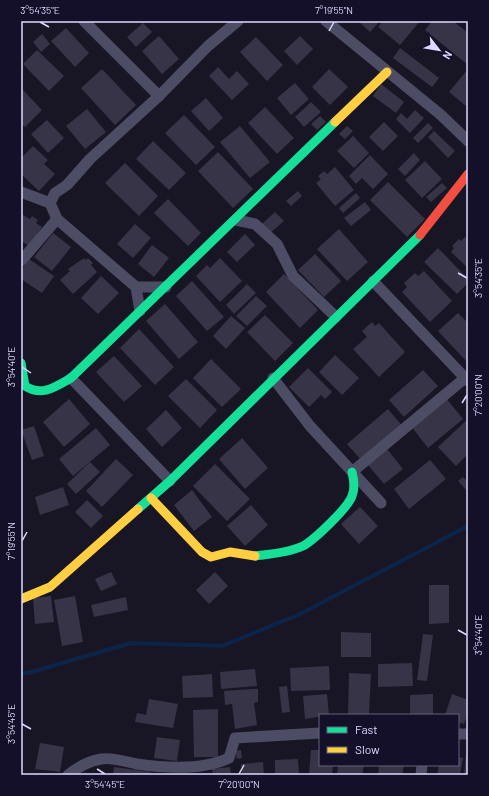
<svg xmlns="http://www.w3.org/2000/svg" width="489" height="796" viewBox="0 0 489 796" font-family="Barlow,sans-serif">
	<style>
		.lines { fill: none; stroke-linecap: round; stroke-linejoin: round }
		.stream { stroke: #0d2449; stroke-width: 4 }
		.building { fill: #363446 }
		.street { stroke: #4c4c65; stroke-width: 11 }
		.fast { stroke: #16e098; stroke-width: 9 }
		.slow { stroke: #ffcf43; stroke-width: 9 }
		.jam { stroke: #f24e42; stroke-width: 9 }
		.ticks { fill: none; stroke: #ddd9ff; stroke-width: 1.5 }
		.neatline { fill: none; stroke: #ddd9ff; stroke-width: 1.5 }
		.ticks-label { font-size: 10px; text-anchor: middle; fill: #ddd9ff }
	</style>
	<rect width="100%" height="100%" fill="#181624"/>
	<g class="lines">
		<polyline class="stream" points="21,673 28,673 131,643 222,646 298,615 468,526"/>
	</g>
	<g class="building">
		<polygon points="358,21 380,21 370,32"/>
		<polygon points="383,21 420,21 400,45 378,27"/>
		<polygon points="432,21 453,21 468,33 468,65 425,30"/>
		<polygon points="143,23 152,32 136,47 127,37"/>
		<polygon points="66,28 89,53 75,67 51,41"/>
		<polygon points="42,34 50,44 41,52 33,42"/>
		<polygon points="159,36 179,59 162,74 142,51"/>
		<polygon points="300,36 313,49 297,65 284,51"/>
		<polygon points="256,37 283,65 267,81 240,52"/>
		<polygon points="400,48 439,78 432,87 393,58"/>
		<polygon points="37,50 64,76 49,91 23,64"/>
		<polygon points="218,67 229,79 237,71 249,84 232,100 209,76"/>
		<polygon points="102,69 136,105 115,125 81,88"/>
		<polygon points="329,69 348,87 330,105 312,87"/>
		<polygon points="468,69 468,103 466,106 449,92"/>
		<polygon points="295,83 309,99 291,115 277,98"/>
		<polygon points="381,84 404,102 396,113 373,96"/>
		<polygon points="21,88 42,110 25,127 21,124"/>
		<polygon points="206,98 223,118 209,131 191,111"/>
		<polygon points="311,102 321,112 304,127 295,117"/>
		<polygon points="265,107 294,138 277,154 248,123"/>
		<polygon points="87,109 106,132 85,149 66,126"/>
		<polygon points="415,110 424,118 410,133 396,119 401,113 407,119"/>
		<polygon points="184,115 215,147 196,165 165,133"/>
		<polygon points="320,116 326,122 317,130 311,124"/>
		<polygon points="47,120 64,138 48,153 31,134"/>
		<polygon points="384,122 398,136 383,151 369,137"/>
		<polygon points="428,123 433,128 418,143 413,138"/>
		<polygon points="240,126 270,162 250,178 220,142"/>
		<polygon points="347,126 353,131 345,139 339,134"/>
		<polygon points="434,131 455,151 448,158 428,137"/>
		<polygon points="353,136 369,153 354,168 337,151"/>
		<polygon points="153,141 186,173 169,190 136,159"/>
		<polygon points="33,146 48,160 44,164 55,174 39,191 21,174 21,158"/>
		<polygon points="218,152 253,189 233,208 198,171"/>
		<polygon points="414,153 420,160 405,176 398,169"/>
		<polygon points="370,155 388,174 373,189 362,178 356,184 349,176"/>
		<polygon points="425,161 442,179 422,198 405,180"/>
		<polygon points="125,163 158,196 139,216 105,183"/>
		<polygon points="335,167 354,190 335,206 316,183 321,179 318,176 324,171 327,174"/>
		<polygon points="388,182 425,219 407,237 370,200"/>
		<polygon points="442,183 447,188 431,202 426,197"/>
		<polygon points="298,191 302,196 291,206 286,201"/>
		<polygon points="356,193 360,198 343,213 339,208"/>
		<polygon points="168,199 201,233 188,246 154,213"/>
		<polygon points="365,202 371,210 351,226 344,218"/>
		<polygon points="275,212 284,221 269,234 261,225"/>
		<polygon points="23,215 30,219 32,216 38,220 36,223 42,227 29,246 21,241 21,219"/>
		<polygon points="135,224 151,238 133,258 117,244"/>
		<polygon points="339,229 368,262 347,281 317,249"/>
		<polygon points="53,233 71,247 52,271 34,257"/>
		<polygon points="245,234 255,245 237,262 227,252"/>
		<polygon points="465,237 468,240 468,268 451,252 454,248 452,246 459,239 461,241"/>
		<polygon points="152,245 169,258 154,277 138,264"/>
		<polygon points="438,248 468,279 468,283 457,294 424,262"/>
		<polygon points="315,254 341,281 324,297 298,270"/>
		<polygon points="84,258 86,260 88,258 93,263 91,265 97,272 73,294 60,280 70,271 68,269"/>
		<polygon points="220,258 242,281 220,302 196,276 207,265 210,268"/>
		<polygon points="29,259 54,276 42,293 21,279 21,270"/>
		<polygon points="424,271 452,301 430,322 402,292 407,287 404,283 415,273 418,276"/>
		<polygon points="284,274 318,310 300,328 266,292"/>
		<polygon points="101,276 119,293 98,314 81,298"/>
		<polygon points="192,281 224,317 207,331 176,296"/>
		<polygon points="247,284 256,293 234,314 226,305"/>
		<polygon points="256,296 267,306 247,326 236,316"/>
		<polygon points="165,304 198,342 179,359 146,321"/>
		<polygon points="458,313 468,323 468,363 438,331"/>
		<polygon points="265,315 293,343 275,361 247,332"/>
		<polygon points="231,316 245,328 226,349 213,336"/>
		<polygon points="372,322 375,326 379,323 405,352 379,377 353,349 367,337 362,331"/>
		<polygon points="139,329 174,367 155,385 120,348"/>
		<polygon points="335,355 359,378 342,395 319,372"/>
		<polygon points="114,356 142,386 124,402 96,372"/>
		<polygon points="211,359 241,389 222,407 193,378"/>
		<polygon points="308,368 332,392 325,399 321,395 309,407 289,387"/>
		<polygon points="423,370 438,386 404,417 389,400"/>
		<polygon points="186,379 217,410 200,428 168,396"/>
		<polygon points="446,398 463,419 428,448 411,426"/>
		<polygon points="69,399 90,424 64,447 43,422"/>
		<polygon points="388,409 403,427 362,461 347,444"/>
		<polygon points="166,410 182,428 162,447 146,429"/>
		<polygon points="468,419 468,454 456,466 438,447"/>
		<polygon points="34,426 44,456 32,460 21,430"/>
		<polygon points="96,428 110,445 73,476 59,459"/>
		<polygon points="242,438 268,468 245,489 219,459"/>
		<polygon points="387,449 403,469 384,484 368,465"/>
		<polygon points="116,459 133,475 102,507 86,491"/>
		<polygon points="430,460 446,479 409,509 394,489"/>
		<polygon points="90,462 100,472 76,494 67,484"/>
		<polygon points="215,464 250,499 227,521 193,486"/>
		<polygon points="463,477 468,482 468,488 466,490 458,481"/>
		<polygon points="63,487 69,505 40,515 35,497"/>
		<polygon points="192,490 212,517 194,531 174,505"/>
		<polygon points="87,500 103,516 91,528 75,512"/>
		<polygon points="251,505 268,525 245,546 227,526"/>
		<polygon points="360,507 378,526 359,544 341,524"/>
		<polygon points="111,572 117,584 101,591 95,579"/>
		<polygon points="215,572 228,586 209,604 196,590"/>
		<polygon points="429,585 449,585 449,623 429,624"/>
		<polygon points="51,596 54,622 35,624 33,598"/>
		<polygon points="75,596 83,642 62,646 54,600"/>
		<polygon points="126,597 128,610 94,617 91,605"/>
		<polygon points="341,632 371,633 371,657 341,657"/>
		<polygon points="423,634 433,635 427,681 417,680"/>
		<polygon points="412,663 413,686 378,687 378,664"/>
		<polygon points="329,666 330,690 291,691 290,668"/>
		<polygon points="255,669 257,686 221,689 220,672"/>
		<polygon points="349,673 371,674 369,714 348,714"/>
		<polygon points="212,674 213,697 183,698 182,676"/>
		<polygon points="287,686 290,712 282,713 279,687"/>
		<polygon points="252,689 258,689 258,702 254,703 257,725 235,729 232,704 225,705 224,691"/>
		<polygon points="327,694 329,715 305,719 303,696"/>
		<polygon points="433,694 433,715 410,715 410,695"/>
		<polygon points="452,694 468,700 468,713 464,724 458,722 458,715 445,715"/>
		<polygon points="149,699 178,704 173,728 135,722 137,713 146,715"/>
		<polygon points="218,709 218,757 194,757 193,710"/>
		<polygon points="157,737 180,740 177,761 154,758"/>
		<polygon points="40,743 64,747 60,772 35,769"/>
		<polygon points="241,750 242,758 237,759 235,751"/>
		<polygon points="311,750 320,750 320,765 333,765 332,775 309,774"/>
		<polygon points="466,753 468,753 468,775 464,775"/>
		<polygon points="458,757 463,758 460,775 437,775 439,765 458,765"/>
		<polygon points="298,759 299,775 275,775 275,760"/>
		<polygon points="263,762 264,775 242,775 241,764"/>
		<polygon points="338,765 364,765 362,775 337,775"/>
		<polygon points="379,765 404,765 402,775 378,775"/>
		<polygon points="114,767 151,772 150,775 113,775"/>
		<polygon points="230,767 231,775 213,775 212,769"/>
	</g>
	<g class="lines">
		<g class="street">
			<polyline points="84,21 159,96"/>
			<polyline points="326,21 441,115 468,141"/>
			<polyline points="21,192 50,203 57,219 136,287 140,311"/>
			<polyline points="50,203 55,193 67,185 90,159 159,96 208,46 238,21"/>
			<polyline points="236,220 255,224 277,244 293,276 336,317"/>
			<polyline points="21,261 57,219"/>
			<polyline points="373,281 468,381"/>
			<polyline points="136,287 166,287"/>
			<polyline points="71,378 170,481"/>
			<polyline points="273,378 310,426 381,503"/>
			<polyline points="352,472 465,378"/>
			<polyline points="458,734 468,734"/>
			<path d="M68,775C78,767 88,761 101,759C112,757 127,762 137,764C165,768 204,770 229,758L235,738L320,733"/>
			<polyline points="421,775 422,765"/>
		</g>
		<g class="fast">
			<path d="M21,363L25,386C42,397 55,387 71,378L335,122"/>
			<polyline points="138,509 170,481 420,235"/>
			<path d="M255,556C270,554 288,553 303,546C314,540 348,508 352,496C355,489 354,480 352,472"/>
		</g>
		<g class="slow">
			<polyline points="335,122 387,72"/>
			<polyline points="151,498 202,552 211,557 230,552 255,556"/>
			<polyline points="21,599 50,587 138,509"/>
		</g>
		<polyline class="jam" points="420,235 468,174"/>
	</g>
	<path class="ticks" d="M40,22L49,27M329,31L334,22M458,273L467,278M22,367L31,373M462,403L467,395M22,541L27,532M458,630L467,635M22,724L31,729M97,769L105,774M239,774L244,765"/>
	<rect width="489" height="796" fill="none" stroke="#14102a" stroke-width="44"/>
	<rect x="319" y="714" width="140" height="52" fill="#14102a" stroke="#64607f"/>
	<rect x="327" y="727" width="20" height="6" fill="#16e098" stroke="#64607f"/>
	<text x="355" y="734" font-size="12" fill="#ddd9ff">Fast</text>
	<rect x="327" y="747" width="20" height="6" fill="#ffcf43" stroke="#64607f"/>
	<text x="355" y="754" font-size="12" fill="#ddd9ff">Slow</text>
	<g transform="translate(439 50) rotate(121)" stroke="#14102a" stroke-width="3" paint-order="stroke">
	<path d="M0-3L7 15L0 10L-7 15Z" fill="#ddd9ff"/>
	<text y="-6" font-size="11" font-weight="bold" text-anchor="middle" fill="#ddd9ff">N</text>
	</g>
	<rect x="22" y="22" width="445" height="752" class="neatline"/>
	<g class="ticks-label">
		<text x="40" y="14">3°54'35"E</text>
		<text x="334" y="14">7°19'55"N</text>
		<text transform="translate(478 278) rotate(-90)" y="4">3°54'35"E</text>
		<text transform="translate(11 367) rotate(-90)" y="4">3°54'40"E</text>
		<text transform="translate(478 395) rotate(-90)" y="4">7°20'00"N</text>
		<text transform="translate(11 541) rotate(-90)" y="4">7°19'55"N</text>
		<text transform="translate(478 635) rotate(-90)" y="4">3°54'40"E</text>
		<text transform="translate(11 724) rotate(-90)" y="4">3°54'45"E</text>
		<text x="105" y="788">3°54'45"E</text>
		<text x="239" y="788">7°20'00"N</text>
	</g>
</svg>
